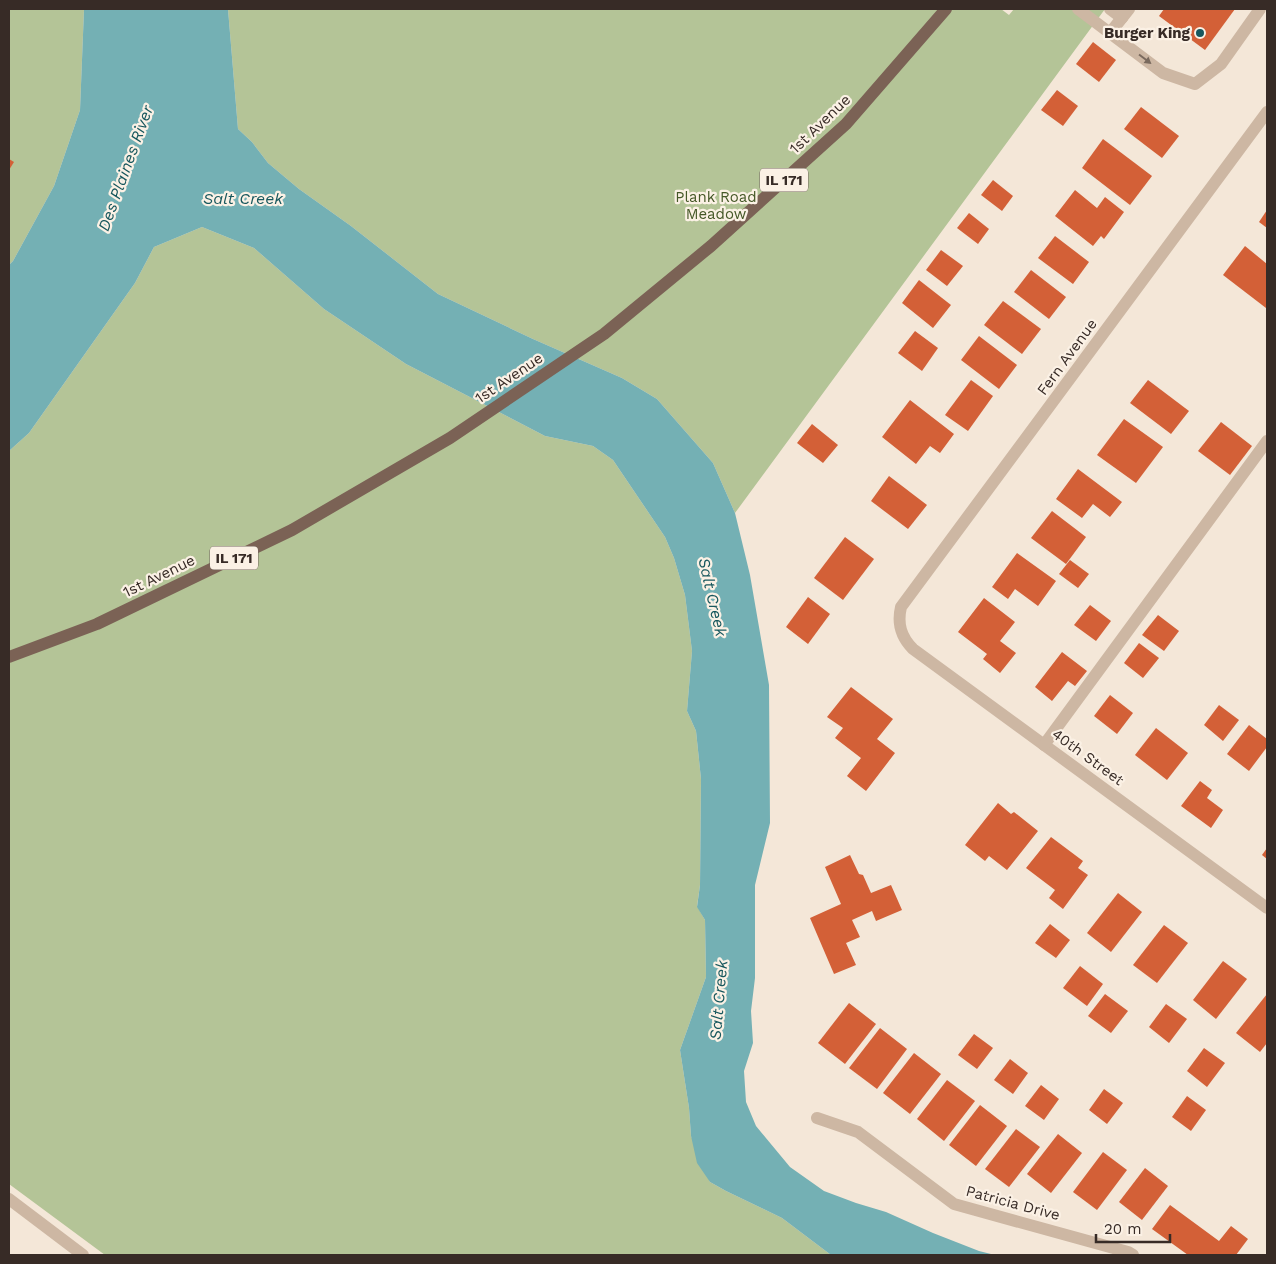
<svg xmlns="http://www.w3.org/2000/svg" width="1276" height="1264" viewBox="0 0 1276 1264" font-family="'Work Sans',sans-serif">
	<style>
		.green { fill: #b4c497 }
		.water { fill: #74b0b4 }
		.building { fill: #d36037 }
		.lines { fill: none; stroke-linecap: round; stroke-linejoin: round }
		.minor { stroke: #cdb7a3; stroke-width: 12 }
		.major { stroke: #7b6255; stroke-width: 12 }
		.oneway { fill: #7a6a5e }
		.poi-dot { fill: #17575d; stroke: #fbf1e5; stroke-width: 2 }
		.labels { text-anchor: middle; stroke-width: 4.5; stroke-linejoin: round; paint-order: stroke }
		.shield { fill: #fbf1e5; stroke: #72665f; stroke-width: 1 }
		.shield-label { font-size: 14px; font-weight: bold; fill: #372b26 }
		.poi-label { font-size: 15px; font-weight: bold; fill: #372b26; stroke: #fbf1e5; text-anchor: end }
		.street-label { font-size: 15px; fill: #372b26; stroke: #fbf1e5 }
		.park-label { font-size: 15px; fill: #455827; stroke: #fbf1e5 }
		.water-label { font-size: 16px; font-style: italic; fill: #17575d; stroke: #fbf1e5 }
	</style>
	<rect width="100%" height="100%" fill="#f4e7d8"/>
	<g class="green">
		<polygon points="9,9 84,9 80,110 54,186 13,261 9,265"/>
		<polygon points="228,9 1001,9 1009,15 1014,9 1105,9 735,513 713,463 657,399 622,378 533,339 438,294 351,226 299,189 268,163 252,142 238,129"/>
		<polygon points="202,227 254,248 324,309 406,364 545,436 593,446 613,460 665,537 674,558 685,595 692,651 687,711 696,731 701,779 700,885 697,906 705,920 706,977 680,1050 689,1108 691,1136 710,1182 726,1191 782,1218 831,1255 105,1255 9,1184 9,451 29,433 135,283 154,247"/>
	</g>
	<polygon class="water" points="84,9 228,9 238,129 252,142 268,163 299,189 351,226 438,294 533,339 622,378 657,399 713,463 735,513 750,575 769,685 770,823 755,885 755,978 751,1011 753,1043 744,1071 746,1102 756,1126 790,1167 824,1191 856,1203 886,1212 933,1233 979,1251 995,1255 831,1255 782,1218 726,1191 710,1182 697,1163 691,1136 689,1108 680,1050 706,977 705,920 697,907 700,885 701,779 696,731 687,711 692,651 685,595 674,558 665,537 613,460 593,446 545,436 406,364 324,309 254,248 202,227 154,247 135,283 29,433 9,451 9,265 13,261 54,186 80,110"/>
	<g class="building">
		<polygon points="1164,9 1235,9 1205,50 1159,16"/>
		<polygon points="1093,42 1116,60 1099,82 1076,64"/>
		<polygon points="1057,90 1078,106 1063,126 1041,110"/>
		<polygon points="1141,107 1179,136 1162,158 1124,129"/>
		<polygon points="1103,139 1152,176 1130,205 1082,168"/>
		<polygon points="9,159 14,162 9,170"/>
		<polygon points="993,180 1013,196 1002,211 981,195"/>
		<polygon points="1075,190 1097,208 1105,197 1124,212 1104,239 1101,236 1093,246 1055,216"/>
		<polygon points="1267,210 1267,228 1259,222"/>
		<polygon points="969,213 989,229 978,244 957,228"/>
		<polygon points="1055,236 1089,262 1073,284 1038,258"/>
		<polygon points="1245,246 1267,264 1267,306 1266,308 1223,275"/>
		<polygon points="941,250 963,266 947,286 926,270"/>
		<polygon points="1031,270 1066,297 1049,319 1014,292"/>
		<polygon points="919,280 951,305 933,328 902,303"/>
		<polygon points="1003,301 1041,329 1022,354 984,325"/>
		<polygon points="915,331 938,348 922,371 898,353"/>
		<polygon points="979,336 1017,365 999,389 961,360"/>
		<polygon points="971,380 993,396 968,431 945,415"/>
		<polygon points="1148,380 1189,411 1171,434 1130,403"/>
		<polygon points="910,400 954,434 940,453 930,446 916,464 882,437"/>
		<polygon points="1124,419 1163,447 1136,483 1097,455"/>
		<polygon points="1221,422 1252,446 1230,475 1198,451"/>
		<polygon points="812,424 838,445 823,463 797,443"/>
		<polygon points="1078,469 1122,502 1110,517 1093,504 1082,518 1056,499"/>
		<polygon points="889,476 927,505 908,529 871,501"/>
		<polygon points="1052,511 1086,537 1066,564 1031,538"/>
		<polygon points="845,537 874,559 843,600 814,578"/>
		<polygon points="1017,553 1056,581 1038,606 1015,589 1008,599 992,587"/>
		<polygon points="1070,560 1089,574 1078,588 1059,574"/>
		<polygon points="808,597 830,614 808,644 786,627"/>
		<polygon points="984,598 1015,622 1000,641 1016,653 1000,673 983,659 987,654 958,632"/>
		<polygon points="1090,605 1111,621 1096,641 1074,625"/>
		<polygon points="1158,615 1179,631 1164,651 1142,635"/>
		<polygon points="1139,643 1159,658 1143,678 1124,663"/>
		<polygon points="1062,652 1087,671 1075,686 1068,681 1052,701 1035,687"/>
		<polygon points="851,687 893,719 877,739 895,753 866,791 847,776 861,758 835,738 843,728 827,717"/>
		<polygon points="1110,695 1133,713 1117,734 1094,716"/>
		<polygon points="1219,705 1239,720 1223,741 1204,725"/>
		<polygon points="1249,725 1267,739 1267,747 1249,771 1227,754"/>
		<polygon points="1156,728 1188,753 1167,780 1135,755"/>
		<polygon points="1200,781 1212,790 1207,798 1223,810 1211,828 1181,806"/>
		<polygon points="998,803 1011,814 1014,812 1038,831 1007,870 989,856 985,861 965,845"/>
		<polygon points="1051,837 1083,861 1078,868 1088,875 1063,909 1049,898 1055,890 1026,868"/>
		<polygon points="1267,848 1267,859 1262,855"/>
		<polygon points="850,855 859,874 863,875 871,893 891,885 902,910 876,921 872,911 852,920 860,937 846,943 856,965 834,974 810,918 841,904 825,867"/>
		<polygon points="1118,893 1142,912 1111,952 1087,933"/>
		<polygon points="1050,924 1070,940 1056,958 1035,943"/>
		<polygon points="1164,925 1188,943 1157,983 1133,965"/>
		<polygon points="1223,961 1247,979 1216,1019 1193,1000"/>
		<polygon points="1080,966 1103,984 1087,1006 1063,988"/>
		<polygon points="1105,994 1128,1011 1111,1033 1088,1016"/>
		<polygon points="1267,994 1267,1043 1260,1052 1236,1033"/>
		<polygon points="849,1003 876,1024 845,1064 818,1043"/>
		<polygon points="1166,1004 1187,1019 1169,1043 1149,1027"/>
		<polygon points="880,1028 907,1049 877,1089 849,1068"/>
		<polygon points="974,1034 993,1048 977,1069 958,1055"/>
		<polygon points="1204,1048 1225,1063 1207,1087 1187,1071"/>
		<polygon points="914,1053 941,1074 910,1114 883,1093"/>
		<polygon points="1010,1059 1028,1073 1013,1094 994,1080"/>
		<polygon points="947,1080 975,1101 944,1141 917,1119"/>
		<polygon points="1041,1085 1059,1099 1044,1120 1025,1106"/>
		<polygon points="1104,1089 1123,1103 1107,1124 1089,1110"/>
		<polygon points="1187,1096 1206,1110 1191,1131 1172,1117"/>
		<polygon points="980,1105 1007,1126 976,1166 949,1145"/>
		<polygon points="1016,1129 1040,1147 1009,1187 985,1169"/>
		<polygon points="1058,1134 1082,1153 1051,1193 1027,1174"/>
		<polygon points="1103,1152 1127,1170 1097,1210 1073,1192"/>
		<polygon points="1145,1168 1168,1186 1142,1220 1119,1202"/>
		<polygon points="1170,1205 1219,1241 1231,1226 1248,1239 1236,1255 1188,1255 1152,1229"/>
	</g>
	<g class="lines">
		<g class="minor">
			<polyline points="1078,9 1163,73 1195,84 1221,64 1260,9"/>
			<polyline points="1110,9 1122,18"/>
			<polyline points="1110,33 1129,9"/>
			<path d="M1267,112L901,607C897,624 901,637 913,649L1267,908"/>
			<polyline points="1044,745 1267,441"/>
			<polyline points="817,1118 858,1132 954,1204 1128,1252 1133,1255"/>
			<polyline points="9,1199 83,1255"/>
		</g>
		<polyline class="major" points="9,657 97,624 292,530 450,438 604,334 711,246 846,124 946,9"/>
	</g>
	<defs><path id="oneway-solid" d="M-6-.8H1V-3.2L6.5 0L1 3.2V.8H-6Z" transform="scale(1.25)"/></defs>
	<use class="oneway" href="#oneway-solid" transform="translate(1145 59) rotate(37)"/>
	<circle class="poi-dot" cx="1200" cy="33" r="5"/>
	<g class="labels">
		<g class="shield">
			<rect x="760" y="168.5" width="48" height="23" rx="4"/>
			<rect x="210" y="546.5" width="48" height="23" rx="4"/>
		</g>
		<g class="shield-label">
			<text x="784" y="185">IL 171</text>
			<text x="234" y="563">IL 171</text>
		</g>
		<g class="poi-label">
			<text x="1190" y="38">Burger King</text>
		</g>
		<g class="street-label">
			<text transform="translate(820 124) rotate(-44)" y="5">1st Avenue</text>
			<text transform="translate(1067 357) rotate(-54)" y="5">Fern Avenue</text>
			<text transform="translate(509 378) rotate(-34)" y="5">1st Avenue</text>
			<text transform="translate(159 576) rotate(-26)" y="5">1st Avenue</text>
			<text transform="translate(1088 757) rotate(36)" y="5">40th Street</text>
			<text transform="translate(1013 1203) rotate(15)" y="5">Patricia Drive</text>
		</g>
		<g class="park-label">
			<text x="716" y="202">Plank Road<tspan x="716" dy="17">Meadow</tspan></text>
		</g>
		<g class="water-label">
			<text transform="translate(125 168) rotate(-70)" y="6">Des Plaines River</text>
			<text x="243" y="204">Salt Creek</text>
			<text transform="translate(713 597) rotate(77)" y="6">Salt Creek</text>
			<text transform="translate(718 1000) rotate(-85)" y="6">Salt Creek</text>
		</g>
	</g>
	<rect width="1276" height="1264" fill="none" stroke="#372b26" stroke-width="20"/>
	<path d="M1096 1234v8h74v-8" fill="none" stroke="#372b26" stroke-width="2.5"/>
	<text x="1104" y="1234" font-size="15" fill="#372b26" stroke="#fbf1e5" stroke-width="4" paint-order="stroke">20 m</text>
</svg>
